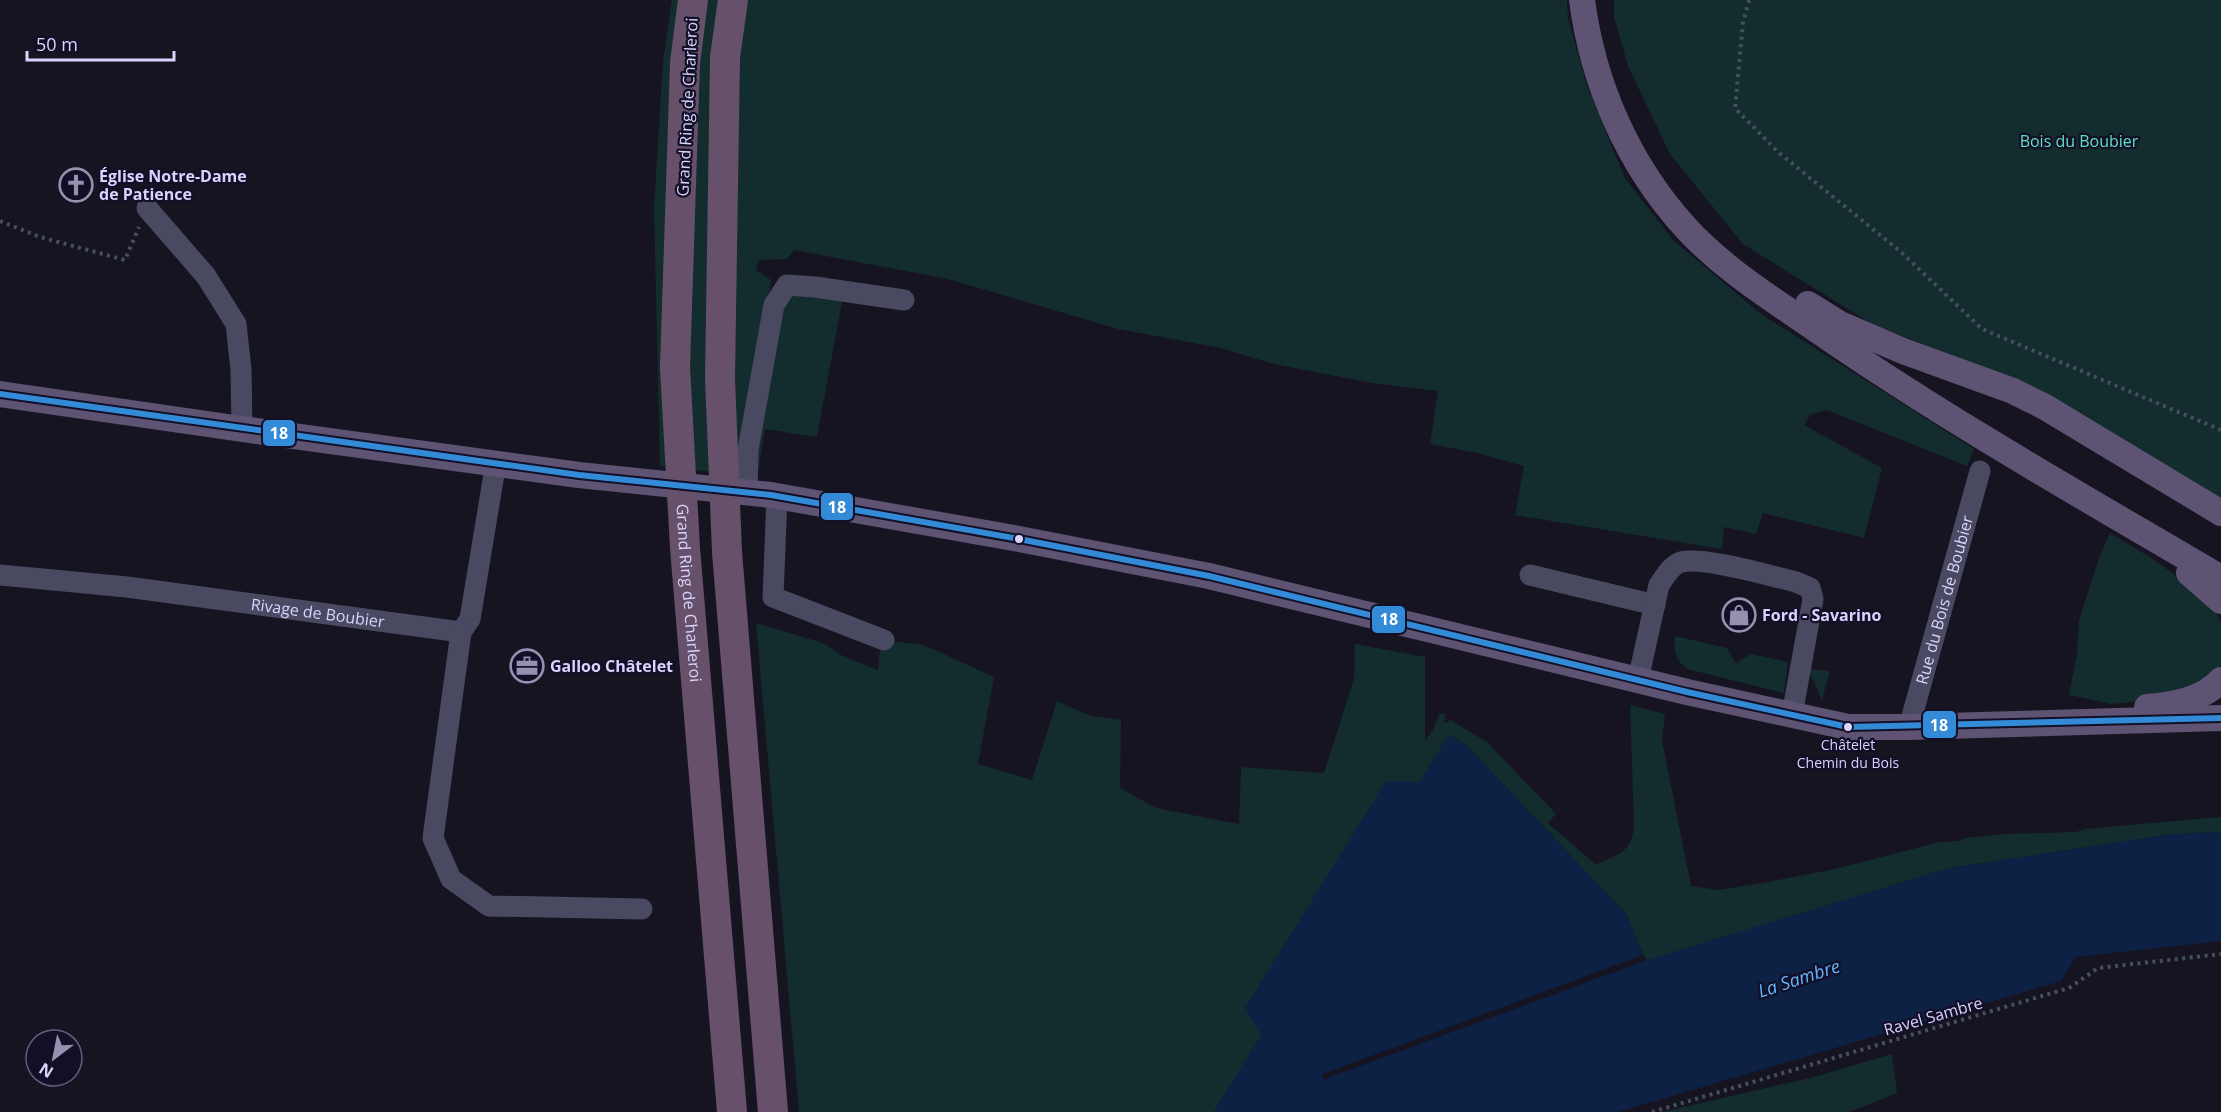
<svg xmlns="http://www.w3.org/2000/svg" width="2221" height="1112" viewBox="0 0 2221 1112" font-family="'Open Sans',sans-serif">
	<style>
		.green { fill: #132c2d }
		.water { fill: #0d2144 }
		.pier { fill: #161421 }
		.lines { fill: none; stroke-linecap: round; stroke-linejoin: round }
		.path { stroke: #44505f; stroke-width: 4; stroke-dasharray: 3 4.5; stroke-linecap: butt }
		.minor { stroke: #4a4962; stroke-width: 21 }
		.major { stroke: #5e5373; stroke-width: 26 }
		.highway-bridge { stroke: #67516a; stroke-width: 30 }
		.bus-1-casing { stroke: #130f26; stroke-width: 10 }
		.bus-1 { stroke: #338bd7; stroke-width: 6 }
		.bus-dot { fill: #d9d4ff; stroke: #130f26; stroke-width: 2 }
		.labels { text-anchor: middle; stroke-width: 4.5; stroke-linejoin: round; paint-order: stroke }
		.bus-label { font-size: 14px; fill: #d9d4ff; stroke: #130f26 }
		.street-label { font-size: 16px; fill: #d9d4ff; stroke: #130f26 }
		.park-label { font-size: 16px; fill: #5fe0c0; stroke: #130f26 }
		.poi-label { font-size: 16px; font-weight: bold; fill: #d9d4ff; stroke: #130f26; text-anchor: start }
		.water-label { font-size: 18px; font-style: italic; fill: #62b6ff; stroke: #130f26 }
		.line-badge { stroke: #130f26; stroke-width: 2 }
		.badge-label { font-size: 16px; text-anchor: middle; font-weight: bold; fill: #fff }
	</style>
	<rect width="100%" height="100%" fill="#161421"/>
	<g class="green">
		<polygon points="672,0 1567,0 1568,18 1587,86 1625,178 1673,240 1761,314 1974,449 1967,466 1827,410 1811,414 1804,425 1882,468 1864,538 1763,513 1756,534 1724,527 1722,549 1515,515 1524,466 1477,453 1430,444 1438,391 1372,383 1274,364 1221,348 1118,329 948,279 794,250 787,259 759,260 756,270 771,280 747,476 660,466 654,207 663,61"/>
		<polygon points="1614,0 2221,0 2221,500 1986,369 1872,324 1743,244 1670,154 1628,66 1614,17"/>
		<polygon points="790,291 843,296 817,437 765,429 758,472 752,472 781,317"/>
		<polygon points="2110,533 2153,559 2211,602 2221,623 2221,665 2204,684 2160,699 2112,704 2069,695 2077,653 2079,620 2099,558"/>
		<path d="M756,623L823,643L841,655L878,670L881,640L924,645L994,677L978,764L1032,780L1057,701L1091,716L1121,720L1120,788L1156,808L1239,824L1241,767L1324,773L1354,679L1355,644L1425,657V741L1433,730L1439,714H1446L1444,722L1447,723L1450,720L1487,742L1556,814L1548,823L1596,865C1619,853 1631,854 1634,826L1630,705L1665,714L1662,741L1691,886L1718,890L1762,883L1835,869L1940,842L1960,841L1965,838L2003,834L2076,832L2084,829L2221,817V832L2173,834L1950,868L1646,961L1626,914L1466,745L1449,735L1214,1112H799Z"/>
		<path d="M1675,636L1727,648L1736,663L1751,654L1788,662L1784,693L1687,669C1675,660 1673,650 1675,636Z"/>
		<polygon points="1808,669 1830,671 1822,700"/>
		<polygon points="1892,1054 1897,1093 1849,1112 1662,1112 1814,1077"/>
	</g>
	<polygon class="water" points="1449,735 1466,745 1626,914 1643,955 1323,1074 1323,1079 1647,960 1950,868 2173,834 2221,832 2221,941 2076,957 2061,981 1618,1112 1214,1112 1261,1035 1245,1008 1386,781 1419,782"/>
	<polygon class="pier" points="1643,955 1645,957 1549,993 1646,958 1647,960 1325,1079 1322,1077 1323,1074"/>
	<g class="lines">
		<g class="path">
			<polyline points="1749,0 1743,22 1735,108 1778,152 1901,252 1982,329 2221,430"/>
			<polyline points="0,221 40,237 125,260 139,227"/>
			<polyline points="1652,1112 2069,988 2098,968 2221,954"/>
		</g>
		<g class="minor">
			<polyline points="147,208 206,276 236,324 241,370 242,429"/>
			<polyline points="747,493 748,450 774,305 787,285 815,287 904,300"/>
			<polyline points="777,496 773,597 884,640"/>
			<path id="s1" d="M0,575L127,587L461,632L470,619L496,462"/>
			<polyline points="1530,575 1655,605"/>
			<polyline points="461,632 433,838 451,879 489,906 642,909"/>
			<path d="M1638,680L1659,585C1665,577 1671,565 1681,562C1703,556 1771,576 1796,582L1810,588L1813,599L1792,715"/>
			<path id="s2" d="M1909,727L1980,471"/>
		</g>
		<g class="major">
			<path d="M1582,0C1593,84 1628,164 1685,227C1725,271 1776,301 1824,335C1952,423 2087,499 2221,578"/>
			<polyline points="1808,304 1840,324 1903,351 2013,391 2045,407 2221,513"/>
			<polyline points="0,394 242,429 579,475 771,495 1019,539 1209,576 1687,692 1848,727 1909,727 2221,718"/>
			<polyline points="2189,573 2221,601"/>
			<path d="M2147,707C2173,705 2203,700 2221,680"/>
		</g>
		<g class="highway-bridge">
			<path id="s3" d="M693,0L685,63L675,367L685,548L732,1112"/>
			<polyline points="733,0 725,57 720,378 727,552 773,1112"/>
		</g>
		<g class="bus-1-casing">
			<polyline id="bus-1" points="0,394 579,475 771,495 1019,539 1209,576 1687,692 1848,727 2221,718"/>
		</g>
		<use href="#bus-1" class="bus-1"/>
	</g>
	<defs>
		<g id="church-ring" transform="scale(1.725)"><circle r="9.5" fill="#130f26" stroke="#9591b1" stroke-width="1.5"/><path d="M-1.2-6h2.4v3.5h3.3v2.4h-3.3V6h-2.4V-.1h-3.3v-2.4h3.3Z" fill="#9591b1"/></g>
		<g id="shop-ring" transform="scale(1.725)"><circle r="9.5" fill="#130f26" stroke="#9591b1" stroke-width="1.5"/><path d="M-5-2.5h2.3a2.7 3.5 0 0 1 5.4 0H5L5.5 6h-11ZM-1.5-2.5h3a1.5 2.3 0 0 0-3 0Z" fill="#9591b1"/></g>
		<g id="office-ring" transform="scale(1.725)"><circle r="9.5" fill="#130f26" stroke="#9591b1" stroke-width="1.5"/><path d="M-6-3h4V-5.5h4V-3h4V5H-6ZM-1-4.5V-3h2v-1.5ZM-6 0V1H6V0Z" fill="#9591b1"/></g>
	</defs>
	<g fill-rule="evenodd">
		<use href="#church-ring" x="76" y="185"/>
		<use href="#shop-ring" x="1739" y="615"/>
		<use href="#office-ring" x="527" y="666"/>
	</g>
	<g class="bus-dot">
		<circle cx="1019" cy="539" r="5"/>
		<circle cx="1848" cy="727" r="5"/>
	</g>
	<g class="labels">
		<g class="bus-label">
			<text x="1848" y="750">Châtelet<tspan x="1848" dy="18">Chemin du Bois</tspan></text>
		</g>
		<g class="street-label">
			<text transform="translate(687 107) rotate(-87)" y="6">Grand Ring de Charleroi</text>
			<text dy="6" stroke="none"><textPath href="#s3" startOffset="594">Grand Ring de Charleroi</textPath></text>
			<text dy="6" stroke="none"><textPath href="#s2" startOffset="132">Rue du Bois de Boubier</textPath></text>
			<text dy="6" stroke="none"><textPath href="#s1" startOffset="320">Rivage de Boubier</textPath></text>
			<text transform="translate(1933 1016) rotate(-16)" y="6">Ravel Sambre</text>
		</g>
		<g class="park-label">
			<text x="2079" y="147">Bois du Boubier</text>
		</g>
		<g class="poi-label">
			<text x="99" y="182">Église Notre-Dame<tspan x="99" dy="18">de Patience</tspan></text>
			<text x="1762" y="621">Ford - Savarino</text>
			<text x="550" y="672">Galloo Châtelet</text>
		</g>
		<g class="water-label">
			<text transform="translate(1799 979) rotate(-18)" y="6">La Sambre</text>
		</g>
	</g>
	<g class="line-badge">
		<rect x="262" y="419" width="34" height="28" rx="6" fill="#338bd7"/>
		<rect x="820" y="492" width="34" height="29" rx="6" fill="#338bd7"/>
		<rect x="1371" y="605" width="35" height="29" rx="6" fill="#338bd7"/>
		<rect x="1922" y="710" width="35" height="29" rx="6" fill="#338bd7"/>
	</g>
	<g class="badge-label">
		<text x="279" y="439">18</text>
		<text x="837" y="513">18</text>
		<text x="1389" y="625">18</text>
		<text x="1939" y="731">18</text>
	</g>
	<g transform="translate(54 1058) rotate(212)"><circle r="28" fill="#130f26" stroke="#625e7d" stroke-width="1.5"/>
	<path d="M0-4.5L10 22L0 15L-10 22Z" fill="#9591b1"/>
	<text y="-9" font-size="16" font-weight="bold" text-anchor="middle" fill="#d9d4ff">N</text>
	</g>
	<path d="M27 51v9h147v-9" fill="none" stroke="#d9d4ff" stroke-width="3"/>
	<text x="36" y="51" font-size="18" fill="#d9d4ff" stroke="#130f26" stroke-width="4.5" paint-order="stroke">50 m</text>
</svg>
